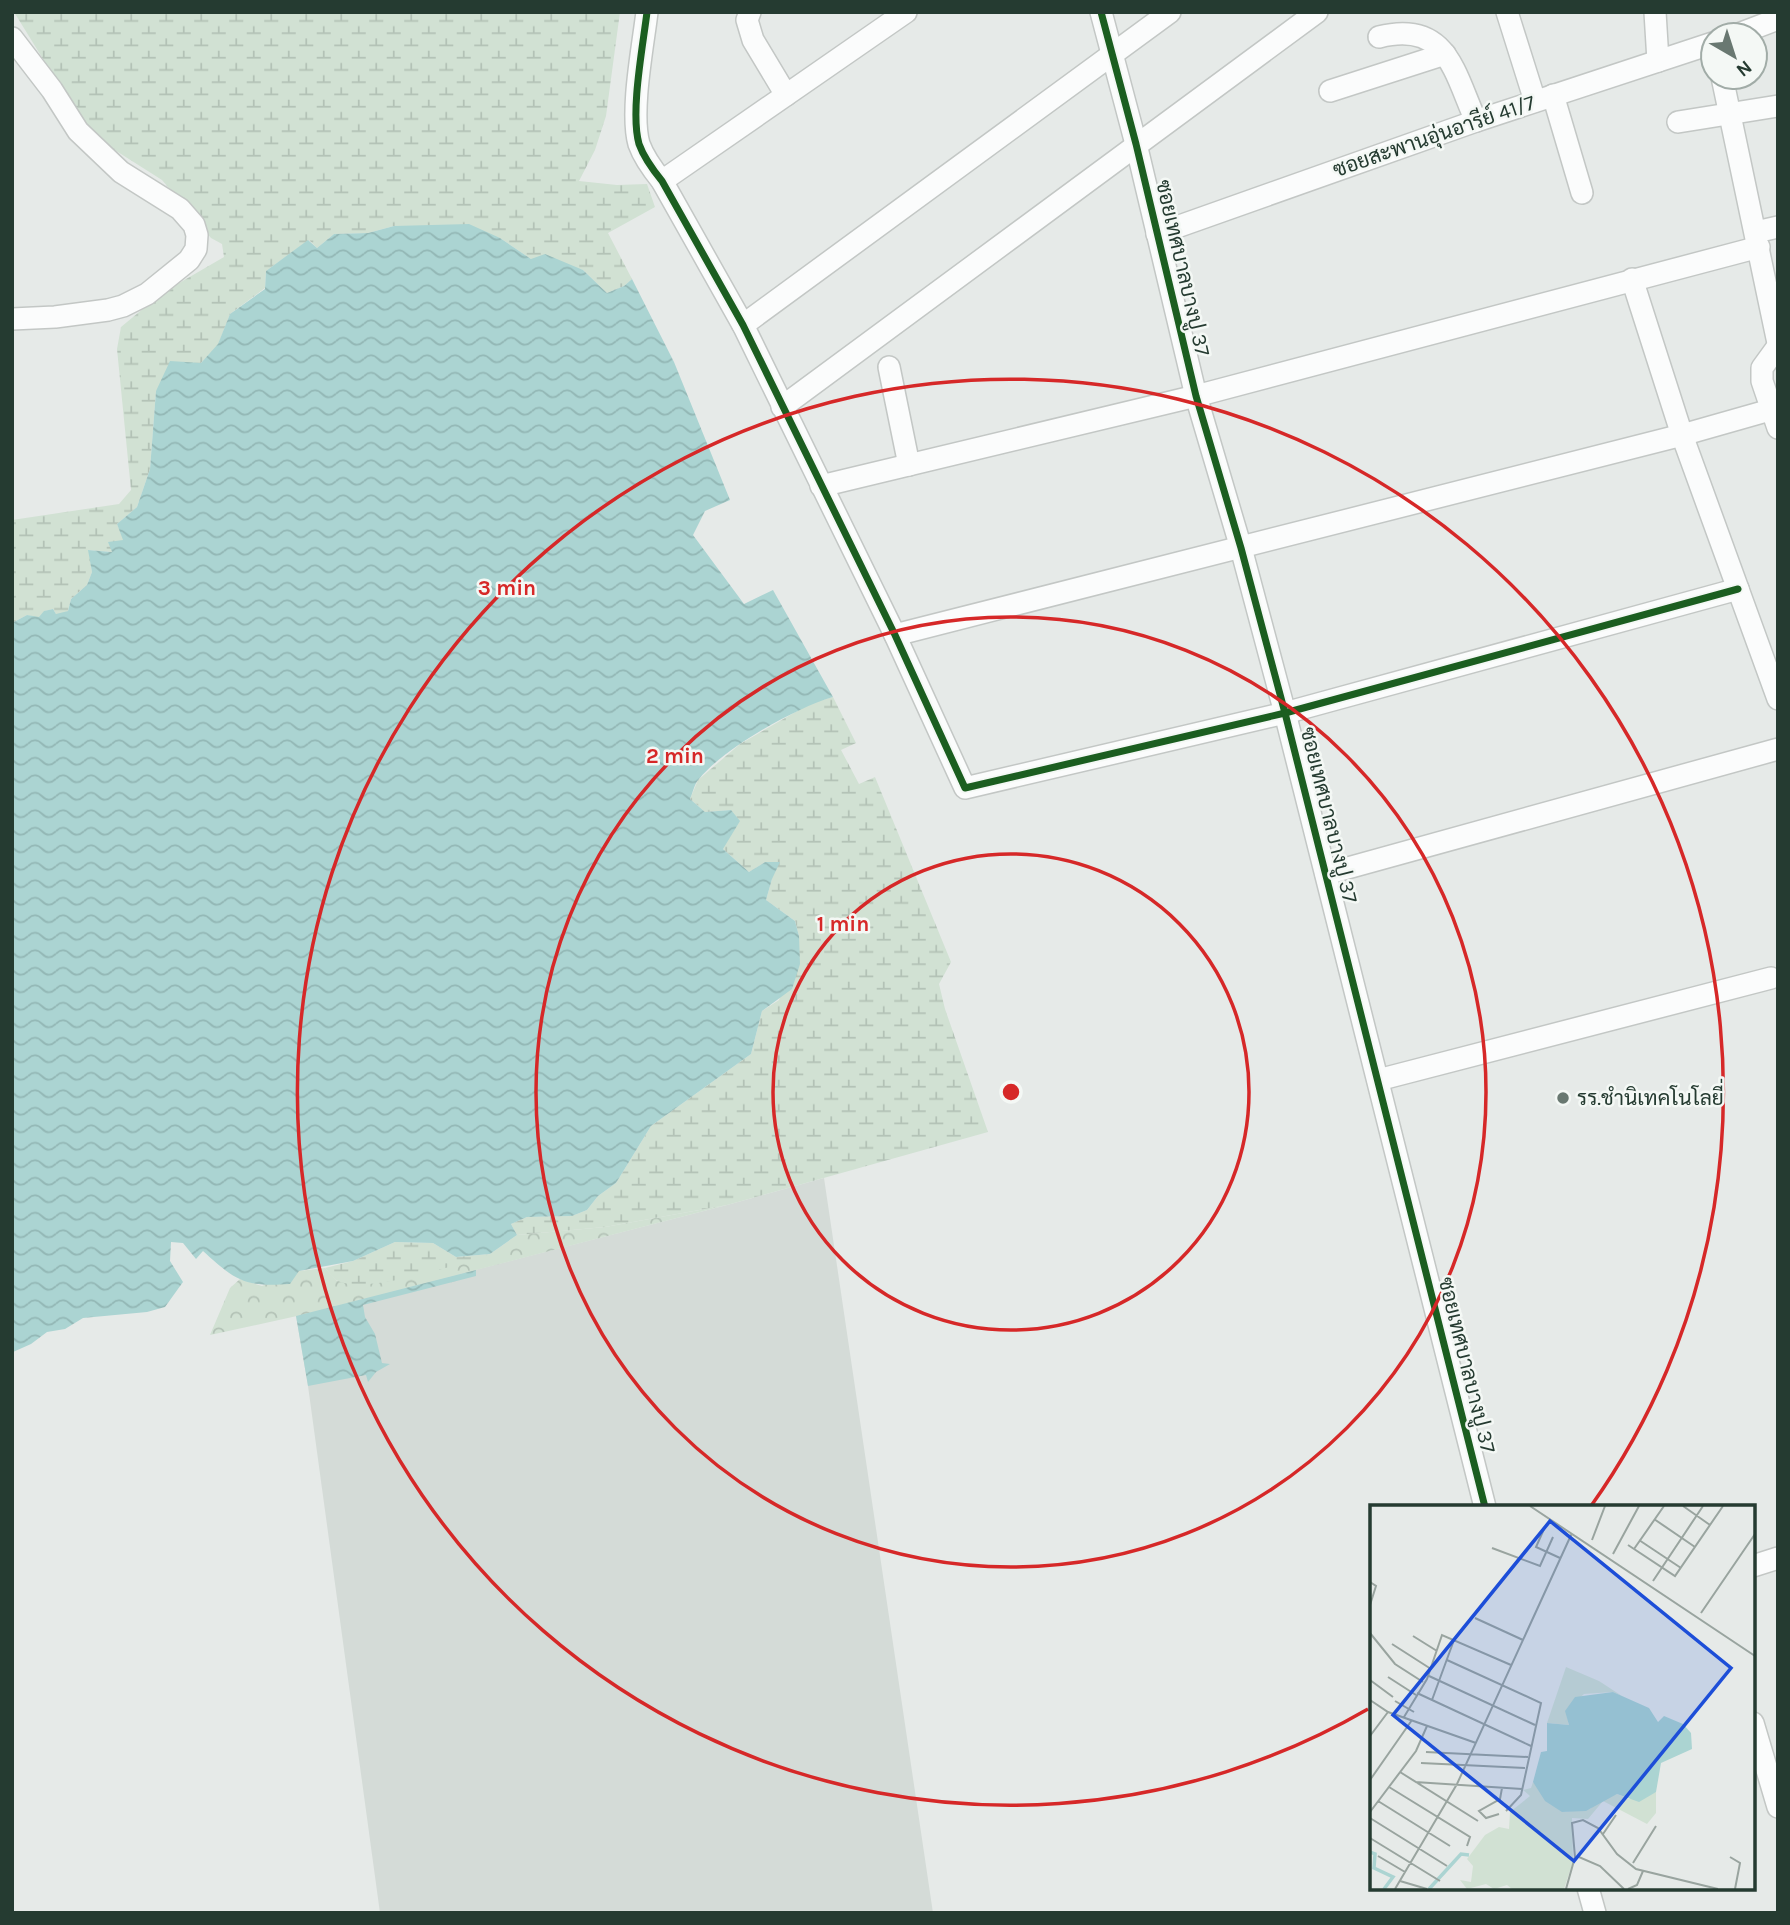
<svg xmlns="http://www.w3.org/2000/svg" width="1790" height="1925" viewBox="0 0 1790 1925" font-family="Karla,Sarabun,sans-serif">
	<style>
		.built { fill: #d4dbd7 }
		.forest { fill: url(#forest-crowns) }
		.wetland { fill: url(#wetland-marsh) }
		.water { fill: url(#water-waves) }
		.lines { fill: none; stroke-linecap: round; stroke-linejoin: round }
		.street-casing { stroke: #c3c7c5; stroke-width: 24 }
		.street { stroke: #fbfcfc; stroke-width: 21 }
		.cycleway-casing { stroke: #f4f8f5; stroke-width: 11 }
		.cycleway { stroke: #1b5e20; stroke-width: 7 }
		.ring { fill: none; stroke: #d62828; stroke-width: 3.5 }
		.poi-dot { fill: #697871; stroke: #f4f8f5; stroke-width: 2.5 }
		.labels { text-anchor: middle; stroke-width: 5; stroke-linejoin: round; paint-order: stroke }
		.street-label { font-size: 21px; fill: #253b31; stroke: #f4f8f5 }
		.poi-label { font-size: 21px; fill: #253b31; stroke: #f4f8f5; text-anchor: start }
		.inset-river { fill: none; stroke: #abd4d2; stroke-width: 3.5 }
		.inset-road { fill: none; stroke: #99a49f; stroke-width: 2 }
		.view { fill: #1d4ed8; fill-opacity: 0.15; stroke: #1d4ed8; stroke-width: 3.5 }
		.inset-edge { fill: none; stroke: #253b31; stroke-width: 3.5 }
		.centre { fill: #d62828; stroke: #f4f8f5; stroke-width: 3.5 }
		.ring-label { font-size: 21px; text-anchor: middle; font-weight: bold; fill: #d62828; stroke: #f4f8f5; stroke-width: 5; stroke-linejoin: round; paint-order: stroke }
	</style>
	<defs>
		<pattern id="forest-crowns" width="20" height="18" patternUnits="userSpaceOnUse" patternTransform="scale(1.75)"><rect width="20" height="18" fill="#d1e1d3"/><path d="M2 6a3 3 0 1 1 6 0M12 15a3 3 0 1 1 6 0" fill="none" stroke="#b3c2b6"/></pattern>
		<pattern id="wetland-marsh" width="20" height="14" patternUnits="userSpaceOnUse" patternTransform="scale(1.75)"><rect width="20" height="14" fill="#d1e1d3"/><path d="M1 5h8M5 5V1M11 12h8M15 12V8" fill="none" stroke="#b3c2b6"/></pattern>
		<pattern id="water-waves" width="16" height="10" patternUnits="userSpaceOnUse" patternTransform="scale(1.75)"><rect width="16" height="10" fill="#abd4d2"/><path d="M0 5q4-4 8 0t8 0" fill="none" stroke="#93b7b5"/></pattern>
	</defs>
	<rect width="100%" height="100%" fill="#e6eae8"/>
	<polygon class="built" points="824,1178 933,1913 380,1913 308,1386 296,1316 727,1205"/>
	<polygon class="forest" points="727,1205 306,1314 210,1335 230,1288 240,1279 262,1286 299,1271 325,1268 337,1281 490,1254 517,1235 605,1227"/>
	<g class="wetland">
		<polygon points="14,12 620,12 606,116 595,150 579,181 617,185 647,184 655,207 608,233 632,279 624,286 607,293 583,270 531,259 500,238 394,226 368,233 334,234 317,248 309,240 266,271 265,288 230,314 218,345 201,363 156,391 150,469 137,507 117,524 124,540 113,552 89,550 92,572 87,585 71,599 68,611 63,614 56,614 53,609 45,611 39,618 27,615 12,623 12,520 119,504 131,490 117,349 121,327 162,293 224,257 222,244 211,238 162,180 102,142 72,106"/>
		<polygon points="833,697 856,743 841,750 859,784 875,777 951,962 939,984 945,1009 988,1132 727,1205 605,1227 517,1235 511,1224 527,1217 572,1216 587,1210 598,1196 616,1183 651,1126 751,1054 762,1011 779,1000 799,936 795,921 766,900 772,879 765,862 749,872 723,849 731,810 705,812 690,799 698,780 740,744 811,703"/>
		<path d="M395,1242L433,1243L456,1257L490,1254C460,1264 364,1296 336,1280C332,1277 328,1271 325,1268L353,1261Z"/>
	</g>
	<g class="water">
		<path d="M469,224L500,238L531,259L545,254L583,270L607,293L624,286L632,279L674,362L730,500L705,511L693,535L744,604L773,590L833,697C795,708 724,748 699,779C694,784 693,793 690,799L705,812L731,810L740,821L723,849L749,872L765,862H780L772,879L766,900L795,921L799,936L800,964L792,989L762,1011L751,1054L651,1126L616,1183L598,1196L587,1210L572,1216L527,1217L511,1224L517,1235L490,1254L456,1257L433,1243L395,1242L353,1261L299,1271L290,1284C244,1287 236,1281 203,1251L196,1259L183,1243L171,1242L170,1261L183,1282L165,1307L147,1312L83,1318L65,1329L47,1332L31,1344L13,1352L12,623L27,615L39,617L44,611L53,609L56,614L68,611L71,599L87,585L92,572L88,550L112,552L108,542L123,540L117,524L137,507L150,469L156,391L170,361L201,363L218,344L230,314L265,289L266,271L308,240L317,248L334,234L368,233L394,226Z"/>
		<polygon points="476,1270 476,1276 363,1305 365,1317 375,1334 382,1363 390,1364 376,1372 368,1382 366,1375 308,1386 296,1316"/>
	</g>
	<g class="lines">
		<g class="street-casing">
			<g id="street">
				<path d="M647,12C643,46 630,112 639,144C644,158 653,170 662,181L743,325L895,635L965,788L1285,713L1738,589"/>
				<polyline points="750,12 747,20 753,40 786,95"/>
				<polyline points="1101,12 1136,144 1196,396 1241,548 1285,713 1485,1507"/>
				<polyline points="1507,12 1535,101"/>
				<polyline points="1655,12 1658,61"/>
				<polyline points="1736,35 1778,19"/>
				<path d="M1379,37C1447,20 1454,72 1476,121"/>
				<polyline points="12,38 52,90 78,131 121,172 180,209 194,225 197,235 196,249 189,260 147,294 123,306 108,310 55,317 12,319"/>
				<polyline points="1722,77 1778,343"/>
				<polyline points="1330,91 1445,54"/>
				<polyline points="1553,95 1582,193"/>
				<polyline points="1678,122 1778,106"/>
				<polyline points="662,181 906,12"/>
				<polyline points="1756,232 1778,227"/>
				<polyline points="1157,234 1476,121 1713,43"/>
				<polyline points="1632,279 1682,435 1778,699"/>
				<polyline points="743,325 1170,12"/>
				<polyline points="1778,346 1762,368 1762,381 1778,428"/>
				<polyline points="889,367 909,465"/>
				<polyline points="782,407 1317,12"/>
				<polyline points="821,486 1196,396 1759,247"/>
				<polyline points="895,635 1682,435 1770,410"/>
				<polyline points="1326,874 1778,749"/>
				<polyline points="1378,1080 1771,978"/>
				<polyline points="1753,1566 1778,1558"/>
				<polyline points="1753,1723 1778,1807"/>
				<polyline points="1588,1888 1595,1913"/>
			</g>
		</g>
		<use href="#street" class="street"/>
		<g class="cycleway-casing">
			<g id="cycleway">
				<path d="M647,12C643,46 630,112 639,144C644,158 653,170 662,181L743,325L895,635L965,788L1285,713L1738,589"/>
				<polyline points="1101,12 1136,144 1196,396 1241,548 1285,713 1485,1507"/>
			</g>
		</g>
		<use href="#cycleway" class="cycleway"/>
	</g>
	<g class="ring">
		<circle cx="1011" cy="1092" r="238"/>
		<circle cx="1011" cy="1092" r="475"/>
		<path d="M1368 1709A713 713 0 1 1 1591 1506"/>
	</g>
	<circle class="poi-dot" cx="1563" cy="1098" r="7"/>
	<g class="labels">
		<g class="street-label">
			<text transform="translate(1434 136) rotate(-19)" y="7">ซอยสะพานอุ่นอารีย์ 41/7</text>
			<text transform="translate(1183 268) rotate(77)" y="7">ซอยเทศบาลบางปู 37</text>
			<text transform="translate(1329 815) rotate(76)" y="7">ซอยเทศบาลบางปู 37</text>
			<text transform="translate(1467 1365) rotate(76)" y="7">ซอยเทศบาลบางปู 37</text>
		</g>
		<g class="poi-label">
			<text x="1577" y="1105">รร.ชำนิเทคโนโลยี่</text>
		</g>
	</g>
	<g transform="translate(1370 1505)">
		<rect width="385" height="385" fill="#e6eae8"/>
		<path d="M196,162L229,176L252,191L243,187L214,189L196,206L199,220L177,218ZM163,277L193,307L220,304L231,294L247,289L259,294L286,287V308L277,319L233,296L218,314L202,313L203,357L194,384H142L137,380L124,384L116,379L97,384L90,375L101,377L103,361L97,354L115,330L129,322L139,324L140,307L160,291L153,285L161,283Z" fill="#d1e1d3"/>
		<path d="M243,187L279,203L288,217L294,211L313,219L321,228L322,244L291,258L286,287L269,297L247,289L216,306L192,307L175,296L163,277L171,247L177,246V218L199,220L195,206L205,192Z" fill="#abd4d2"/>
		<path class="inset-river" d="M0,347L5,349L4,363L23,372L14,384M59,384L91,349L99,350"/>
		<path class="inset-road" d="M160,1L385,151M313,1L340,20M284,14L325,42M174,24L166,42L190,53M222,35L235,1M269,35L311,63M258,40L305,71L353,1M122,43L170,61L183,32M264,44L294,1M243,49L269,1M283,76L333,1M0,77L6,81L0,100M331,108L385,29M105,113L153,135M0,128L25,159L53,177M43,131L67,146M22,139L61,164M77,155L171,198L151,290L136,306M59,171L165,220M18,172L46,190M0,175L23,192M47,188L161,241M0,195L18,207L106,238M62,195L84,135M25,196L44,207M34,212L57,174L72,130L141,160M0,231L18,207M56,247L158,252M51,258L155,263M30,267L108,316M0,275L42,215M45,277L152,284M19,282L100,332L97,341M8,296L80,341M0,307L46,246L57,221M129,309L116,313L109,306L130,294L132,283M0,313L77,361M233,329L246,310M0,333L70,376M8,351L35,367M205,352L202,318L213,315L228,323L247,349L266,364L348,384M360,352L370,358L365,384M263,358L286,321M30,376L57,384M25,384L87,279L202,28M196,384L205,352H209L230,361L254,384M258,384L267,380L273,366"/>
		<path class="view" d="M180,16L361,163L204,356L23,210Z"/>
		<rect width="385" height="385" class="inset-edge"/>
	</g>
	<circle cx="1011" cy="1092" r="10" class="centre"/>
	<g class="ring-label">
		<text x="507" y="595">3 min</text>
		<text x="675" y="763">2 min</text>
		<text x="843" y="931">1 min</text>
	</g>
	<rect width="1790" height="1925" fill="none" stroke="#253b31" stroke-width="28"/>
	<g transform="translate(1734 56) rotate(141)"><circle r="33" fill="#f4f8f5" stroke="#a1aca7" stroke-width="2"/>
	<path d="M0-5L12 26L0 18L-12 26Z" fill="#697871"/>
	<text y="-10" font-size="19" font-weight="bold" text-anchor="middle" fill="#253b31">N</text>
	</g>
</svg>
